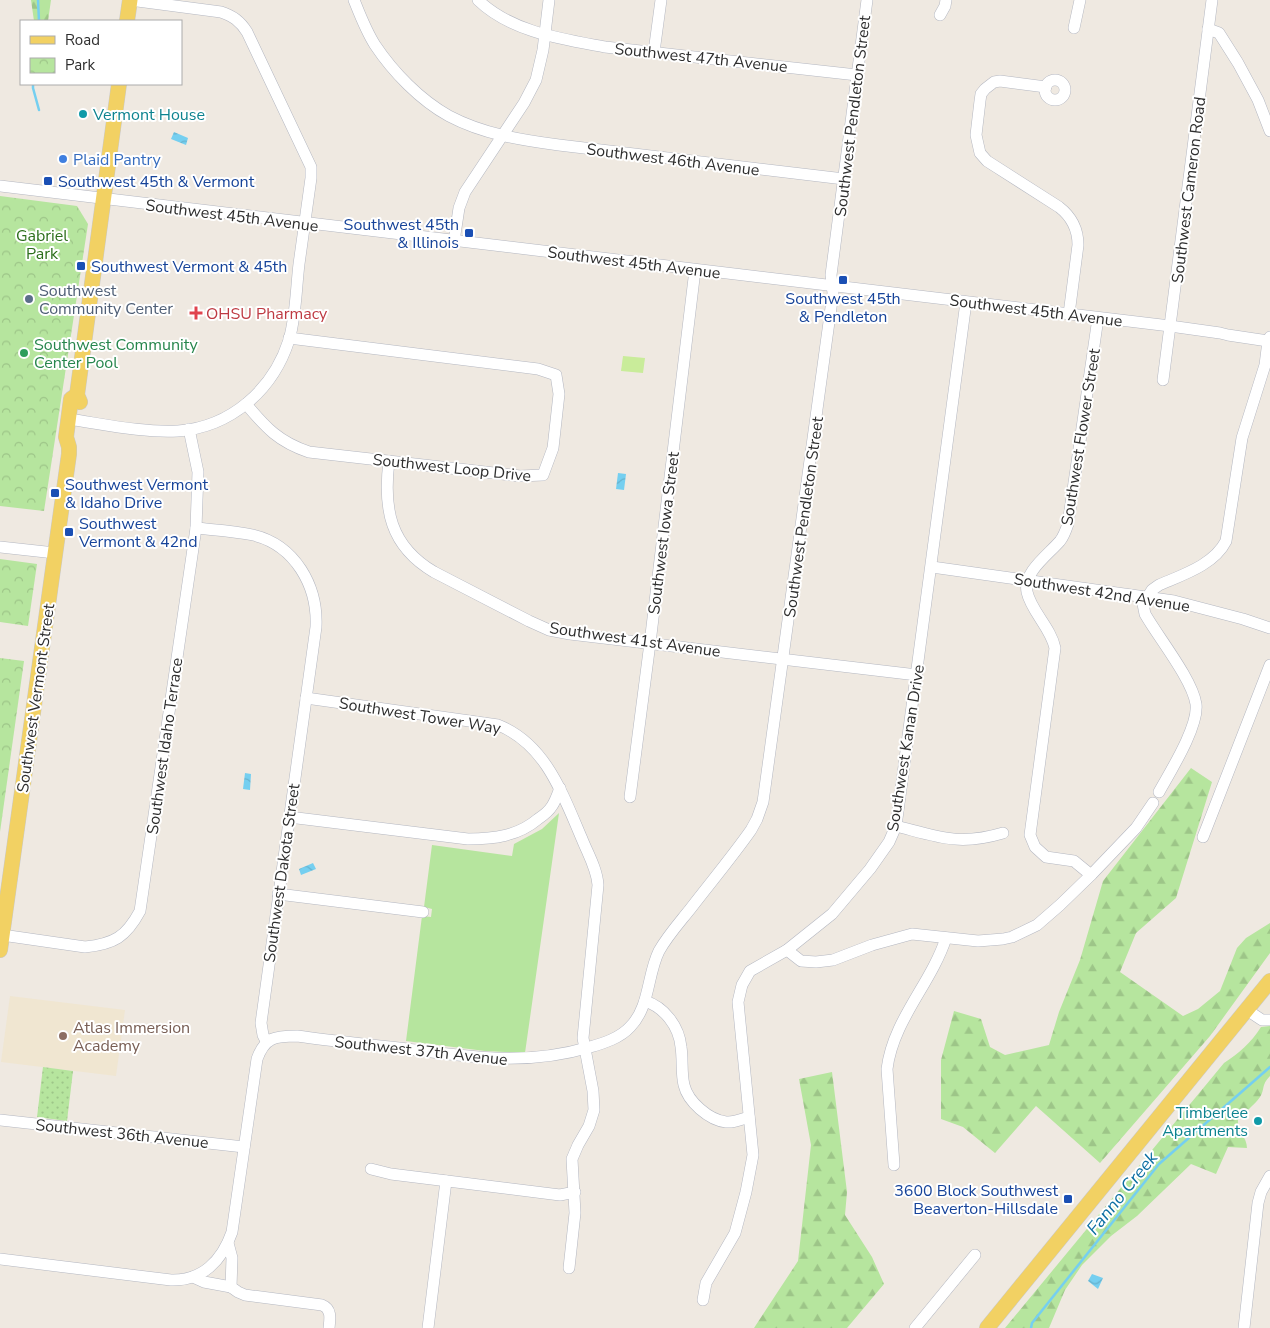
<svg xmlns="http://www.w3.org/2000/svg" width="1270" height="1328" viewBox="0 0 1270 1328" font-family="'Nunito Sans',sans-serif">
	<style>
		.education { fill: #f0e6d1 }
		.grass { fill: #b6e59e }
		.forest { fill: url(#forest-firs) }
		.park { fill: url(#park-crowns) }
		.garden { fill: url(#garden-dots) }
		.pitch { fill: #c9ec9a }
		.water { fill: url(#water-waves) }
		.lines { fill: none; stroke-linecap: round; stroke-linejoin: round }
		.stream { stroke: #75cff0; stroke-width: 2.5 }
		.minor-casing { stroke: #b4b7c1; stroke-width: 12 }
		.major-casing { stroke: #c9c9c9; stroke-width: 16 }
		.minor { stroke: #fff; stroke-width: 11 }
		.major { stroke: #f2d163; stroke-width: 15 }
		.culture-dot { fill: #0f9aa8; stroke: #fff; stroke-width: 2 }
		.shop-dot { fill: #3f7fe0; stroke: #fff; stroke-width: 2 }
		.transit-dot { fill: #1a4fb4; stroke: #fff; stroke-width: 2 }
		.service-dot { fill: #5c6f8a; stroke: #fff; stroke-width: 2 }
		.health-dot { fill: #e0444e; stroke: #fff; stroke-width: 2 }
		.leisure-dot { fill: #2e9e5b; stroke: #fff; stroke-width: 2 }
		.education-dot { fill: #8d6e63; stroke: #fff; stroke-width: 2 }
		.labels { text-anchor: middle; stroke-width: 4; stroke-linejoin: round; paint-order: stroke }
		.street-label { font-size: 16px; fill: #2e2e2e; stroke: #fff }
		.culture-label { font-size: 16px; fill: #0d838f; stroke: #fff; text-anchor: start }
		.shop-label { font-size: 16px; fill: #366cbe; stroke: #fff; text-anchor: start }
		.transit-label { font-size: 16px; fill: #164399; stroke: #fff; text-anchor: start }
		.park-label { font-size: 16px; fill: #2c6e1b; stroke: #fff }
		.service-label { font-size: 16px; fill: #4e5e75; stroke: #fff; text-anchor: start }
		.health-label { font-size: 16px; fill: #be3a42; stroke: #fff; text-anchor: start }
		.leisure-label { font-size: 16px; fill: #27864d; stroke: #fff; text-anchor: start }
		.education-label { font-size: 16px; fill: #785e54; stroke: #fff; text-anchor: start }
		.water-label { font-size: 18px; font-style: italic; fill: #0d6fa3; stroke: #fff }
	</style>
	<defs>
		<pattern id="forest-firs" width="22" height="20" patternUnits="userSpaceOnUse" patternTransform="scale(1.25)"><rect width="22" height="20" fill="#b6e59e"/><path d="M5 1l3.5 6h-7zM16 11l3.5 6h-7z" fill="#9dc588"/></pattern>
		<pattern id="park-crowns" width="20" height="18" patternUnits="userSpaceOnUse" patternTransform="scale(1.25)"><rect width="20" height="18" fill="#b6e59e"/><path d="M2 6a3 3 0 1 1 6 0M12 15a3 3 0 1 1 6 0" fill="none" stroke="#9dc588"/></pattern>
		<pattern id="garden-dots" width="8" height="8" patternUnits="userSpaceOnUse" patternTransform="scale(1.25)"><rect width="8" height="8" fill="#b6e59e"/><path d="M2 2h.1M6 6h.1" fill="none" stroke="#9dc588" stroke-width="1.8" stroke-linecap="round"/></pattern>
		<pattern id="water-waves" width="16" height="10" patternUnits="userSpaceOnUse" patternTransform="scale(1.25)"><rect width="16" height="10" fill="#75cff0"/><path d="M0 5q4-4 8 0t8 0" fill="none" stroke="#66b2ce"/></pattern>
	</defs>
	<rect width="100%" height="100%" fill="#efe9e1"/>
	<polygon class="education" points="10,996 125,1010 116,1076 1,1062"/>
	<polygon class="grass" points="559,813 525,1053 485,1051 406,1041 422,916 431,917 432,909 424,907 432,845 512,856 514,844 542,829"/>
	<g class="forest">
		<polygon points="31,0 51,0 48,21 34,21"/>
		<polygon points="1191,768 1212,782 1176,898 1136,933 1120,972 1183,1016 1198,1009 1220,991 1237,948 1246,938 1270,923 1270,953 1210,1036 1100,1163 1036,1106 995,1153 963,1127 941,1119 941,1060 954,1011 981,1019 990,1047 1005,1055 1049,1045 1059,1012 1080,960 1103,881"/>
		<path d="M1270,1026V1076C1261,1085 1265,1090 1260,1097C1254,1106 1244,1112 1238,1120C1237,1131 1247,1137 1247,1148L1228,1147L1216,1174L1191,1164L1137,1216L1111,1236L1082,1265L1065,1290L1049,1328H1005L1224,1063C1239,1053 1251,1043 1261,1027Z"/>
		<polygon points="832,1072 847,1192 845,1215 872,1257 884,1284 847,1328 754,1328 798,1261 811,1145 799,1079"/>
	</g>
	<g class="park">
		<polygon points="0,196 77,206 88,224 44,511 0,506"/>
		<polygon points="0,559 37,564 28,626 0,622"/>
		<polygon points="0,658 24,661 0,832"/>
	</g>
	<polygon class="garden" points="43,1067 73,1071 67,1121 37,1117"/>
	<polygon class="pitch" points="623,356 645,358 643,373 621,371"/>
	<g class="water">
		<polygon points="174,132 188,138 186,145 171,139"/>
		<polygon points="618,473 626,474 624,490 616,489"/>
		<polygon points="245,773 251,774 250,790 243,789"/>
		<polygon points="313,863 316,869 301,875 299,869"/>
		<polygon points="1092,1274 1103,1278 1098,1289 1088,1281"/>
	</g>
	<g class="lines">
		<g class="stream">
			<polyline points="38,0 39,21"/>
			<polyline points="33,84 33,88 39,110"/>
			<polyline points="1031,1328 1032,1323 1159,1164 1270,1067"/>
		</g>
		<g class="minor-casing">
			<g id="minor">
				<path d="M354,0C360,15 366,31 375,45C393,72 420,100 449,116C483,134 521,140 559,145L844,179"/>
				<path d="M478,0C511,32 562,39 605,47L857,75"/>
				<polyline points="940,15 945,6 946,0"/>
				<polyline points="1074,28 1080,0"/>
				<polyline points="1208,29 1219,33 1238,63 1258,100 1270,131"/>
				<polyline points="654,52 661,0"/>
				<circle cx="1055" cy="90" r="10"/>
				<path d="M1046,87L1000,81L994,82L985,89L981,94L980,101L976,135L980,153L987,161L1059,207C1072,217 1078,229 1078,245L1069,314"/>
				<polyline points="0,186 1170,326 1220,333 1228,335 1268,341"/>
				<polyline points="454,241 459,208 465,192 524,103 536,80 543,50 549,0"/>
				<polyline points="1163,380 1212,0"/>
				<path d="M246,404C266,428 279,442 309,452L520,476L543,475L553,448L559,394L556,375L538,369L289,338"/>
				<path d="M68,419C103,424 143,433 178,431C231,427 273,390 289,340C296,316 296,289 299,264C303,235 307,207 311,178V167L247,32C240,21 233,16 221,12L130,0"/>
				<path d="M389,461C383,509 390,546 434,572L529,621L549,630L570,634L917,675"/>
				<path d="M196,528C215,530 235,531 253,535C295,545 318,586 316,627L261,1023L263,1035L266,1041"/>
				<polyline points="0,547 55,553"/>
				<polyline points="932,567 1174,601 1243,619 1270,628"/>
				<path d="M306,698L498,725C546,744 563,795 582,839C588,854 597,869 598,885L583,1038L593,1091L594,1110L589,1126L578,1145L572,1159L575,1213L569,1268"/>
				<path d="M1159,792C1170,772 1199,726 1196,704C1192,679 1158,637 1145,614L1143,604L1152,590L1159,585C1182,575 1214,565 1226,541L1242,438L1265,365L1268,341L1270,337"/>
				<polyline points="630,797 650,643 695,270"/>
				<path d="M289,817L468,839C494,839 518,836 538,819C544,815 549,811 552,806C556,800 558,793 560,788"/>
				<path d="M896,826C939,837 959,846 1003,833"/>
				<polyline points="1203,837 1270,665"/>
				<path d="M1091,875L1074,861L1046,857L1035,847L1030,835L1055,648C1051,628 1031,611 1027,592C1023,572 1048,555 1060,541C1064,536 1066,530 1068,524L1098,318"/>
				<polyline points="278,894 423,912"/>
				<path d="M2,935L85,947C114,944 126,937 140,911L196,528L198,472L189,429"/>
				<polyline points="787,950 801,961 816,962 833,960 872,945 912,934 978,941 1003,939 1012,937 1037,925 1060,905 1091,875 1136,828 1153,803"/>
				<path d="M645,1001C664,1007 679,1026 681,1047C683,1059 681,1073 684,1085C688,1102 709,1120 726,1122C734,1123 742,1119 749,1117"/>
				<polyline points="1247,1010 1262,1020 1270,1020"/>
				<polyline points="0,1120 244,1147"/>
				<path d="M894,1165L887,1069C893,1020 931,984 946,938"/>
				<polyline points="371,1169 391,1174 560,1195 575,1192"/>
				<path d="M228,1243L232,1258L231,1287L238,1292L245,1295L322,1305C332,1309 330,1319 329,1328"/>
				<path d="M0,1259L171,1280C202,1281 222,1261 232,1232L257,1059C265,1037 275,1036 297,1036C331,1041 365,1044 399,1048C466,1056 523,1067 590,1047C604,1043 620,1038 630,1027C650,1007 647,975 659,951C668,935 680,922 691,908C711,882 732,857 751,830L757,819L763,802L833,293L831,275L867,0"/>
				<polyline points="193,1277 204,1282 231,1287"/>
				<polyline points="703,1300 706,1283 735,1233 746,1192 753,1155 738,1002 742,985 750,971 787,950 832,914 870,869 889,842 896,826 966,302"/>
				<polyline points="428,1328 446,1181"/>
				<polyline points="915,1328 975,1255"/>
				<polyline points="1244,1328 1258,1203 1261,1192 1270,1176"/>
			</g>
		</g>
		<g class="major-casing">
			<g id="major">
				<polyline points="127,21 130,0"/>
				<polyline points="80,402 77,395 119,84"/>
				<polyline points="0,950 69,454 69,447 66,437 71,399 77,395"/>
				<polyline points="987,1328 1270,981"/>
			</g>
		</g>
		<use href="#minor" class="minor"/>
		<use href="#major" class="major"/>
	</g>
	<g class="culture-dot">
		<circle cx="83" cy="114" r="5"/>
		<circle cx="1258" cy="1121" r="5"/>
	</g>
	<circle class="shop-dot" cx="63" cy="159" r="5"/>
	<g class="transit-dot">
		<rect x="43" y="176" width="10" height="10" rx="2.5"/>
		<rect x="464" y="228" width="10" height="10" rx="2.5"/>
		<rect x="76" y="261" width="10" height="10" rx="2.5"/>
		<rect x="838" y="275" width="10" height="10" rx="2.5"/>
		<rect x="50" y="488" width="10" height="10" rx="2.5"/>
		<rect x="64" y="527" width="10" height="10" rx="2.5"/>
		<rect x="1063" y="1194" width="10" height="10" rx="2.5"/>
	</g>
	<circle class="service-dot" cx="29" cy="299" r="5"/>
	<path class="health-dot" d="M193.5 305.5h5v5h5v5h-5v5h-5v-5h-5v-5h5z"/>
	<circle class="leisure-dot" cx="24" cy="353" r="5"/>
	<circle class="education-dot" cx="63" cy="1036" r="5"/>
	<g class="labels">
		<g class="street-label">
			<text transform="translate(701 57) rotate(6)" y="6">Southwest 47th Avenue</text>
			<text transform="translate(852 116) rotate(-83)" y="6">Southwest Pendleton Street</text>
			<text transform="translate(673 159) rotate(7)" y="6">Southwest 46th Avenue</text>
			<text transform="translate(1188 190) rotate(-83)" y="6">Southwest Cameron Road</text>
			<text transform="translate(232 215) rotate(7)" y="6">Southwest 45th Avenue</text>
			<text transform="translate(634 262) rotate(7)" y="6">Southwest 45th Avenue</text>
			<text transform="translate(1036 310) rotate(7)" y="6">Southwest 45th Avenue</text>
			<text transform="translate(1080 437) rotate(-81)" y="6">Southwest Flower Street</text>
			<text transform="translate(452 467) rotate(6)" y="6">Southwest Loop Drive</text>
			<text transform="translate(803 517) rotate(-82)" y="6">Southwest Pendleton Street</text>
			<text transform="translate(663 533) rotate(-83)" y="6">Southwest Iowa Street</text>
			<text transform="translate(1102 592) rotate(9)" y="6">Southwest 42nd Avenue</text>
			<text transform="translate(635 639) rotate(8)" y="6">Southwest 41st Avenue</text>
			<text transform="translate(35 698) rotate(-82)" y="6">Southwest Vermont Street</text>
			<text transform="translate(420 715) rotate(9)" y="6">Southwest Tower Way</text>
			<text transform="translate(164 746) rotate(-82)" y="6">Southwest Idaho Terrace</text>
			<text transform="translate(905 748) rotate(-81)" y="6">Southwest Kanan Drive</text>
			<text transform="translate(281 873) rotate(-82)" y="6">Southwest Dakota Street</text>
			<text transform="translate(421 1050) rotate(6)" y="6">Southwest 37th Avenue</text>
			<text transform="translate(122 1133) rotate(6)" y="6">Southwest 36th Avenue</text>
		</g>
		<g class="culture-label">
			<text x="93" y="120">Vermont House</text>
			<text x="1248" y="1118" text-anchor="end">Timberlee<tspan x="1248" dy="18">Apartments</tspan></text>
		</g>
		<g class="shop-label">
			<text x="73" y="165">Plaid Pantry</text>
		</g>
		<g class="transit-label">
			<text x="58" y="187">Southwest 45th &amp; Vermont</text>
			<text x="459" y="230" text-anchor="end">Southwest 45th<tspan x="459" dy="18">&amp; Illinois</tspan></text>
			<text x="91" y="272">Southwest Vermont &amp; 45th</text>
			<text x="843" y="304" text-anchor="middle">Southwest 45th<tspan x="843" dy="18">&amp; Pendleton</tspan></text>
			<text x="65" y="490">Southwest Vermont<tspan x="65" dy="18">&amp; Idaho Drive</tspan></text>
			<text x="79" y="529">Southwest<tspan x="79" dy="18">Vermont &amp; 42nd</tspan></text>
			<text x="1058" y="1196" text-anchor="end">3600 Block Southwest<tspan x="1058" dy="18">Beaverton-Hillsdale</tspan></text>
		</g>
		<g class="park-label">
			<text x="42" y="241">Gabriel<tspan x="42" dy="18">Park</tspan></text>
		</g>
		<g class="service-label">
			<text x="39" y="296">Southwest<tspan x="39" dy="18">Community Center</tspan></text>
		</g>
		<g class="health-label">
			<text x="206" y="319">OHSU Pharmacy</text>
		</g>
		<g class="leisure-label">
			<text x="34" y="350">Southwest Community<tspan x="34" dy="18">Center Pool</tspan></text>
		</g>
		<g class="education-label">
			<text x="73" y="1033">Atlas Immersion<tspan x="73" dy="18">Academy</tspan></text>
		</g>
		<g class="water-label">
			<text transform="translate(1122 1193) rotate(-51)" y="6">Fanno Creek</text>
		</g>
	</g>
	<rect x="20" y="20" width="162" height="65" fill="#ffffff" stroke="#ababab"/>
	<rect x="30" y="36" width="25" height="8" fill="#f2d163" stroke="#ababab"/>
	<text x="65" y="45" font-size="15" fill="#2e2e2e">Road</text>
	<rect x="30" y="58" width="25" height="15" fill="url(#park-crowns)" stroke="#ababab"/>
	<text x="65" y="70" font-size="15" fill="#2e2e2e">Park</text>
</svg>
